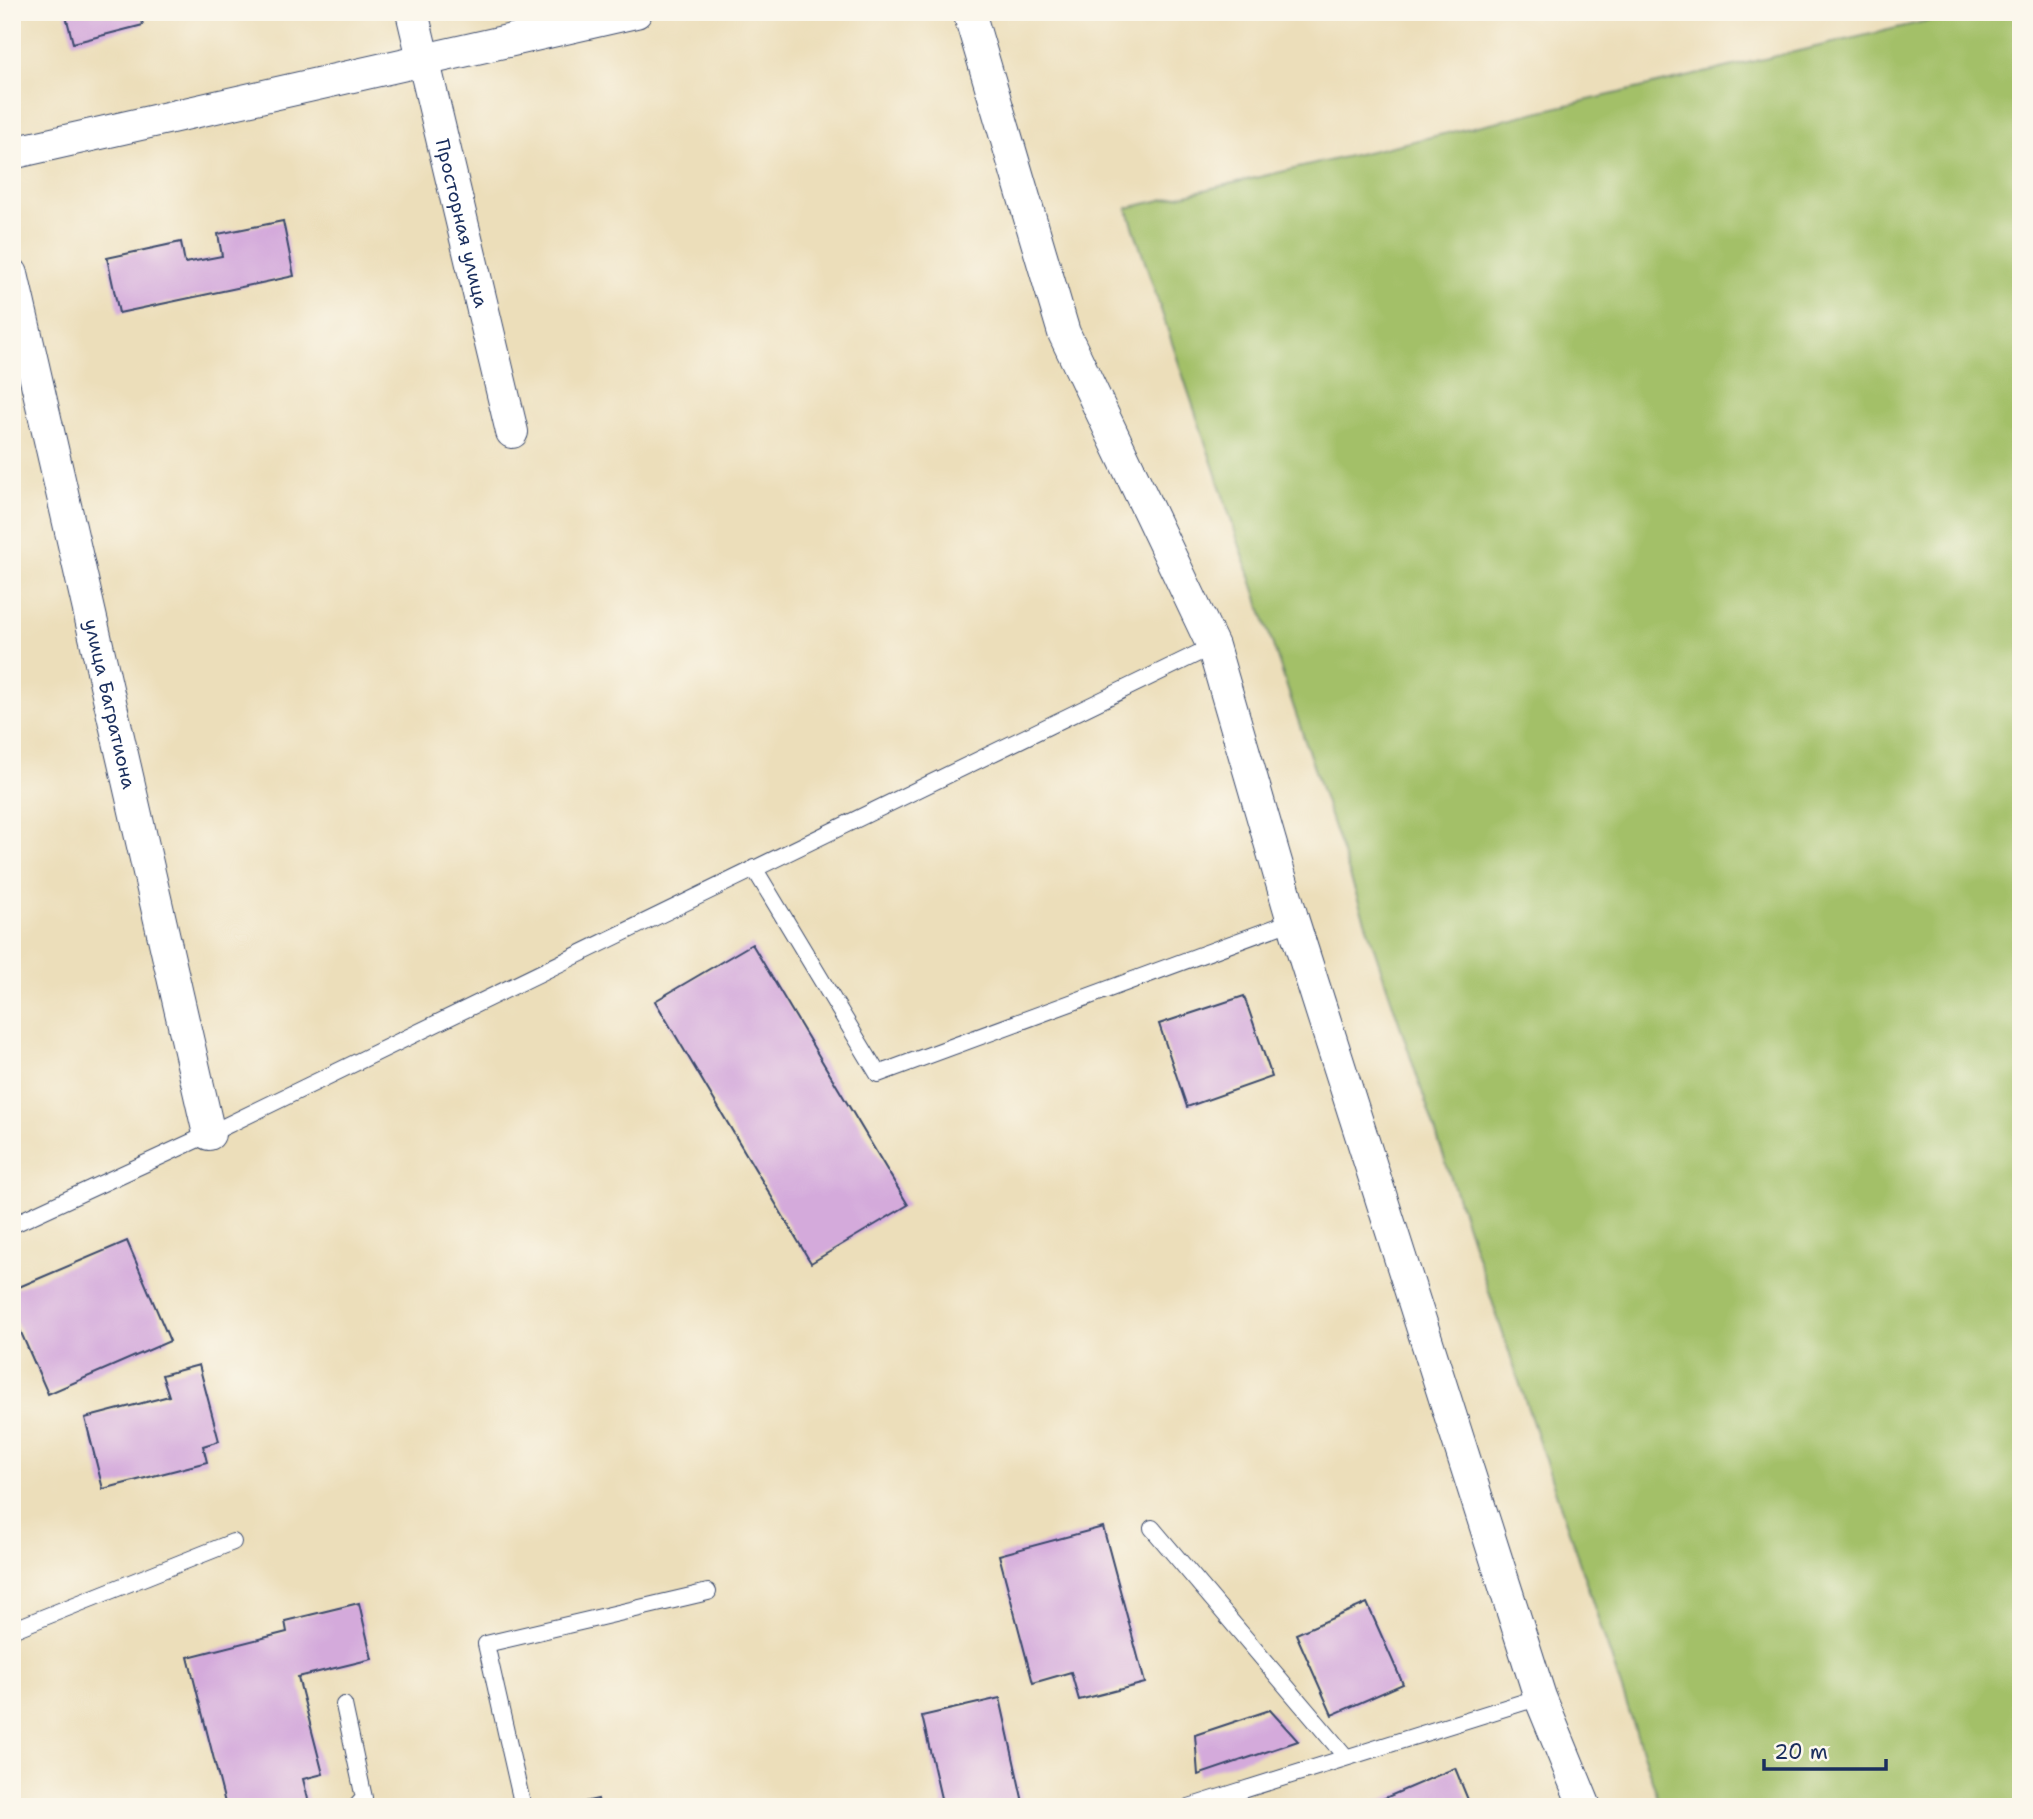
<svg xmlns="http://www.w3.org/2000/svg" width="2033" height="1819" viewBox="0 0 2033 1819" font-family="'Shantell Sans',sans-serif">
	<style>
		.green { fill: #a3c068; stroke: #5f7863; stroke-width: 2 }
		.building { fill: #d4aadb }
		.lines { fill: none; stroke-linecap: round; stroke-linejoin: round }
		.service-casing { stroke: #3a496c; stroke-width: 18 }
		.minor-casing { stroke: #3a496c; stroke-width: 34 }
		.service { stroke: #fff; stroke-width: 16 }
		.minor { stroke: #fff; stroke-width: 32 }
		.labels { text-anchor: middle; stroke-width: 6; stroke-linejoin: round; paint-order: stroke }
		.street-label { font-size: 19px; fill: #1b2f5e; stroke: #fbf7ec }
	</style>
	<rect width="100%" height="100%" fill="#fbf7ec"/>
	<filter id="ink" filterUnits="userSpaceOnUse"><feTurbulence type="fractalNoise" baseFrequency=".0143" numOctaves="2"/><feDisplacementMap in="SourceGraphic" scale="14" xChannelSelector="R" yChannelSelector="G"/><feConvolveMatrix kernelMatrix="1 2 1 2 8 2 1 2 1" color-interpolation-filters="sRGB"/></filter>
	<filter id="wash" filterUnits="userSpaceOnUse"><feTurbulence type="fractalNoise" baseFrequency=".00686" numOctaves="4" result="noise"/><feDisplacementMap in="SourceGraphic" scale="28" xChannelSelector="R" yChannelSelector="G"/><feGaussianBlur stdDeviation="1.57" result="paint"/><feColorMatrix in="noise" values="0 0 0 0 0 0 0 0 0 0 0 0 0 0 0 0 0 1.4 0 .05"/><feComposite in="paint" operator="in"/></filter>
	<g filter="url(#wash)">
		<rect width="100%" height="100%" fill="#ecdeba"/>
		<polygon class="green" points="1965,12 2021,12 2021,1807 1661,1807 1127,208"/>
		<g id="blocks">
			<g class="building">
				<polygon points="65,12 140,12 143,25 73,43"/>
				<polygon points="283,221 294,276 119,313 107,258 181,242 185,263 222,256 218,234"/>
				<polygon points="752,944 908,1205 811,1263 655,1001"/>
				<polygon points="1244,996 1272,1077 1187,1107 1159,1024"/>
				<polygon points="127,1241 170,1341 48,1394 12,1312 12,1290"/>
				<polygon points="199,1365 219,1441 203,1446 207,1462 103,1489 85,1418 169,1396 162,1375"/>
				<polygon points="1103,1527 1145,1683 1079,1700 1071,1672 1033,1683 999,1555"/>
				<polygon points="359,1603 372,1659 298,1677 323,1774 303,1779 310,1807 226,1807 188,1657 287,1632 285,1621"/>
				<polygon points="1367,1603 1403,1684 1332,1715 1296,1634"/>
				<polygon points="1000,1698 1024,1807 943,1807 922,1716"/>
				<polygon points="1270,1710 1298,1741 1198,1775 1195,1735"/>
				<polygon points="1455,1768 1471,1807 1364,1807"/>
				<polygon points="598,1799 600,1807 566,1807 566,1806"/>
			</g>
		</g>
	</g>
	<g filter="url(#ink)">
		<use href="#blocks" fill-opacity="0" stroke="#3a496c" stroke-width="2"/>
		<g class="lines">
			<g class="service-casing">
				<g id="service">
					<polyline points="754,868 878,1074 1293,921"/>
					<polyline points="12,1225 209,1134 1213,646"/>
					<polyline points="1152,1528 1346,1757"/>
					<polyline points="12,1630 233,1542"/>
					<polyline points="344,1705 364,1798 356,1807"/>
					<polyline points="523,1807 486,1644 708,1592"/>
					<polyline points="1189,1807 1540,1697"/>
				</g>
			</g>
			<g class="minor-casing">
				<g id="minor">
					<path id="s1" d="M412,12L512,432"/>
					<polyline points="969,12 1064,333 1213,646 1293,921 1540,1697 1585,1807"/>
					<polyline points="12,153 636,12"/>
					<path id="s2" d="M12,274L209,1134"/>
				</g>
			</g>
			<use href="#service" class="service"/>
			<use href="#minor" class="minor"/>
		</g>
	</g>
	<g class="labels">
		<g class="street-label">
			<text dy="7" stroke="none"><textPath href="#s1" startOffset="217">Просторная улица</textPath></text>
			<text dy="7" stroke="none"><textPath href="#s2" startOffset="441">улица Багратиона</textPath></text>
		</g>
	</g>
	<rect width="2033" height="1819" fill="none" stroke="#fbf7ec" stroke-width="42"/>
	<path d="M1764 1759v10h122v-10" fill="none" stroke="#1b2f5e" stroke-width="3.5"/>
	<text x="1774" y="1759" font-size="21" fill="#1b2f5e" stroke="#fbf7ec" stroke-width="5" paint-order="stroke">20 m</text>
</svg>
